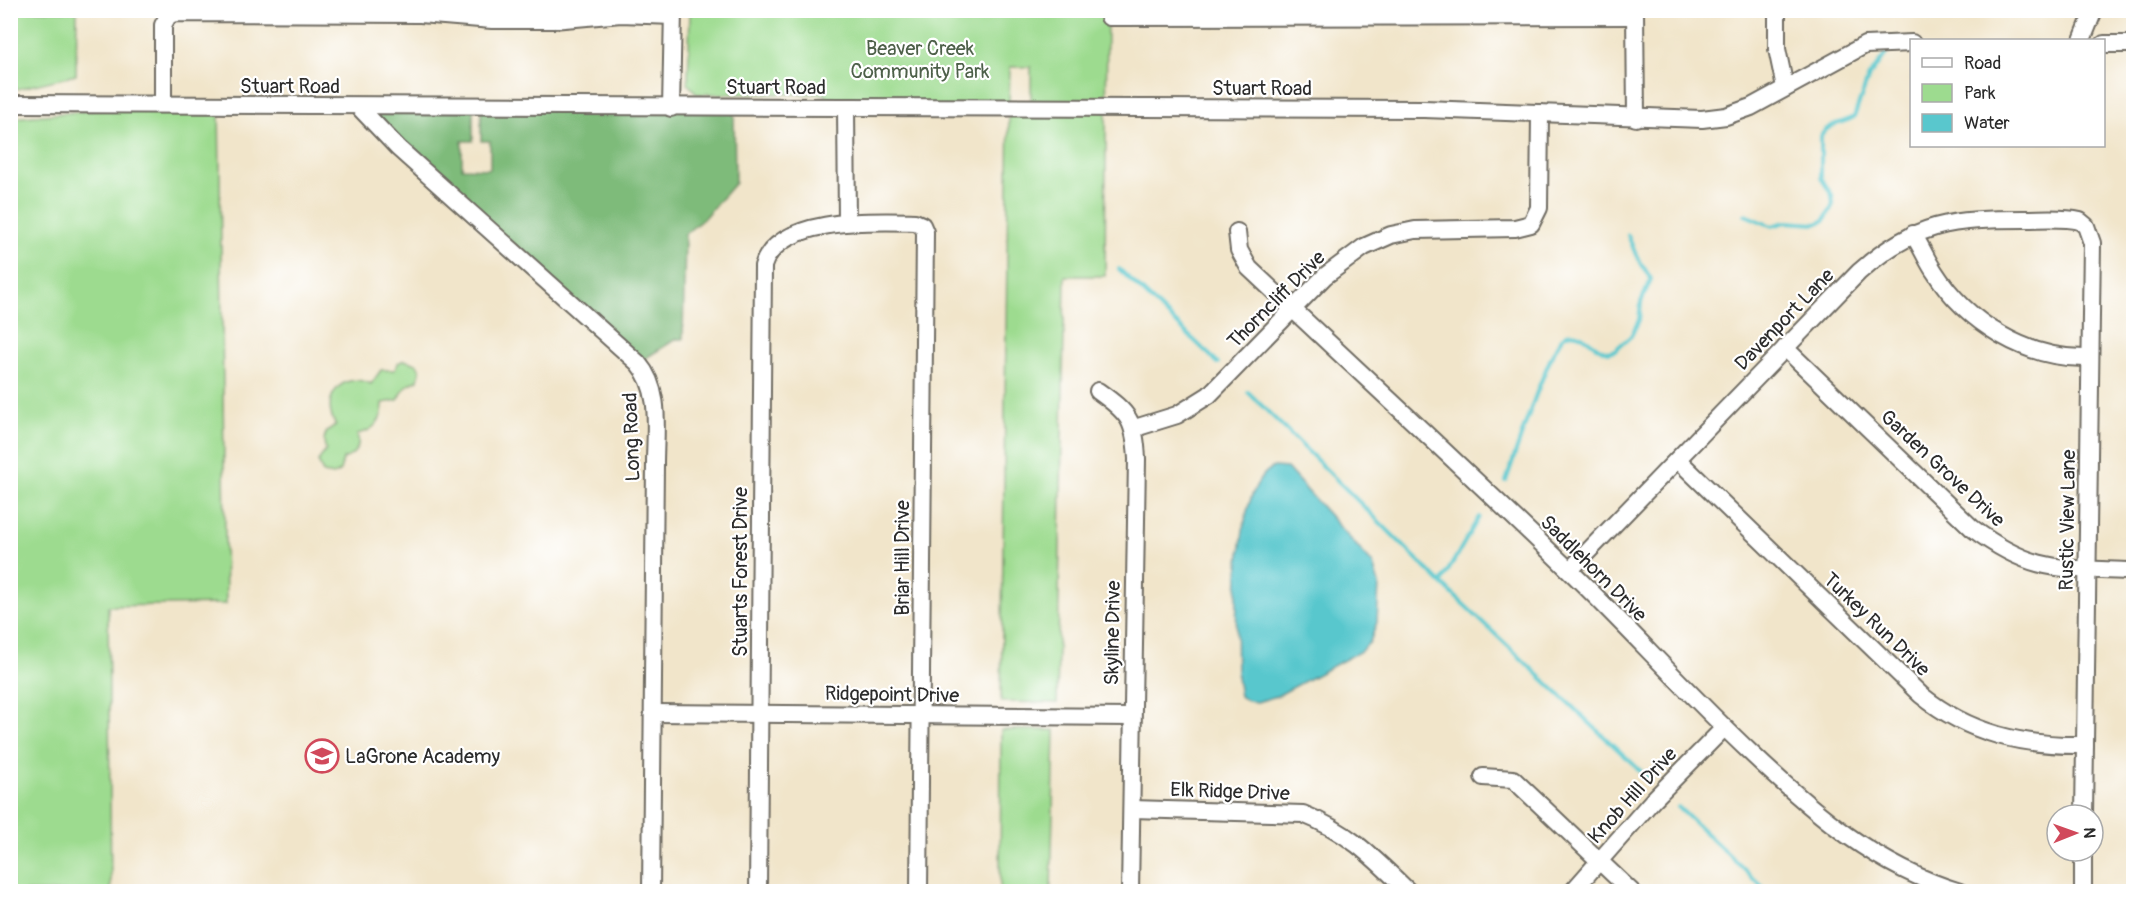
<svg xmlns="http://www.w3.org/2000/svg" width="2144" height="902" viewBox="0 0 2144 902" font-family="Pangolin,sans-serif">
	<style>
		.green { fill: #9ddb8f; stroke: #64835d; stroke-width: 1.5; fill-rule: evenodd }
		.forest { fill: #7ebb7a; stroke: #547352; stroke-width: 1.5 }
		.water { fill: #59c7cd; stroke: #42797c; stroke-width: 1.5 }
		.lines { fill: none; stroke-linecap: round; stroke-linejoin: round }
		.stream { stroke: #59c7cd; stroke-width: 4 }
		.minor-casing { stroke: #706c63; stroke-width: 20 }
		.minor { stroke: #fff; stroke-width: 16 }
		.labels { text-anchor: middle; stroke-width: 4.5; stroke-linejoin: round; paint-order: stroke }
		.park-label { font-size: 20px; fill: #4d6049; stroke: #fff }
		.street-label { font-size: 20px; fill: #2b2b2b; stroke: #fff }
		.poi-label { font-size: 20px; fill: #2b2b2b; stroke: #fff; text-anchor: start }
	</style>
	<rect width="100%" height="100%" fill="#fff"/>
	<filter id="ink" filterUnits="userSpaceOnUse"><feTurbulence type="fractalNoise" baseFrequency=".0167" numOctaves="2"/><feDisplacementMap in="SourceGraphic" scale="12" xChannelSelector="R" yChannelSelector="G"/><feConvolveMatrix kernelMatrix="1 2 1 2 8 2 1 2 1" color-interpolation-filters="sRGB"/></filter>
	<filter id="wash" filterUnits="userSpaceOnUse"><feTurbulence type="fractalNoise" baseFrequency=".008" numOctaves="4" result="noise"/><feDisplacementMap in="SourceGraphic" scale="24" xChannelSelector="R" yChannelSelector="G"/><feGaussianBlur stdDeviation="1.35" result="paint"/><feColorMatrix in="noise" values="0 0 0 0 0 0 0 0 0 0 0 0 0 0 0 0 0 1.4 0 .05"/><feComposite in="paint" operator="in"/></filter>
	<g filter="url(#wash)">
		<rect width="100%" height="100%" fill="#f1e5ca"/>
		<g class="green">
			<polygon points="11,10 77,11 76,75 18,89 11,84"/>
			<path d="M690,11H1107L1105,276H1065L1057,703L1001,702L1009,108H826V94H697L688,84ZM1010,67H1031V108H1009Z"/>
			<polygon points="163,104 219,106 226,604 108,606 111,891 11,892 11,118"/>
			<path d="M404,360L417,364L420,370L418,380L406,386L398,400L383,403C383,420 374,431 357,434C361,446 356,455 343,459L340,471L334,475L323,473L318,461L326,450C322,439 325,430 336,425C319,399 342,370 371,384L381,370H395L398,363Z"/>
			<polygon points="1001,730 1055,730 1051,891 1000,891"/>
		</g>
		<polygon class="forest" points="359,107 473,107 473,141 462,141 462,168 490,169 490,141 481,141 481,107 734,108 735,183 703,219 685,234 683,339 676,339 638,363"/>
		<path class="water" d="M1274,467L1287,468L1373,564L1379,584L1377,622L1370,642L1361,651L1277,696L1257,702L1247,701L1240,696L1237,677C1236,635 1231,485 1274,467Z"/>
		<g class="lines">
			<g class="stream">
				<path d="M1745,215L1772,226L1786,222L1816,224L1825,220L1833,204L1832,195L1821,178V136C1828,123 1842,124 1854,117L1869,76L1886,54"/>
				<polyline points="1119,269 1218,363"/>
				<polyline points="1248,392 1443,585 1647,777"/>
				<path d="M1506,481C1514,459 1551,339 1567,334C1583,329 1593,349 1608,352L1615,350L1631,336L1639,320L1641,302L1651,279L1636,255L1628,235"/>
				<polyline points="1441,583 1479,517"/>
				<polyline points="1678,807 1768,892"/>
			</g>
		</g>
	</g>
	<g filter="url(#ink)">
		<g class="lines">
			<g class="minor-casing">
				<g id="minor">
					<polyline points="1635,10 1636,118"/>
					<polyline points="1777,10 1777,49 1785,87"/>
					<polyline points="1109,17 1635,16"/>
					<polyline points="2082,40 2094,10"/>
					<polyline points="2104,44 2134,44"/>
					<polyline points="10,104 1424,109 1702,119 1726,116 1751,107 1865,45 1912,43"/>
					<polyline points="163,104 163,25 168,16 175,13 420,14 492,20 553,20 621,14 673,16"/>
					<path d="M359,107L398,148L638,363C662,391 655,430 655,464L651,892"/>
					<polyline points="671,108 673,10"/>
					<polyline points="846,108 847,221"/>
					<path d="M1237,232L1239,250L1249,268C1356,369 1464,468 1569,570C1631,630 1688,694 1751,753C1813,812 1876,867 1960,892"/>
					<path d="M1913,234C1921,246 1926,259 1934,271C1967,323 2027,360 2089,358"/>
					<path d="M1785,348L1972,528C2033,574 2061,568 2134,571"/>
					<path d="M1098,391C1129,413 1135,421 1137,459L1130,892"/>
					<polyline points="1135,428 1177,415 1209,395 1325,276 1364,247 1391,235 1415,230 1515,228 1531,224 1539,208 1540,113"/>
					<path d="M1678,460L1921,695C1969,734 2023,746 2085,745"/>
					<path d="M1570,570L1859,272C1915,222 1953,219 2025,219C2043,219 2063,217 2080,221L2086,226L2092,243L2084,815"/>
					<polyline points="653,713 1132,717"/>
					<polyline points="1483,777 1513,779 1632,892"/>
					<path d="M1132,809L1303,814C1349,832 1374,858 1409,892"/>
					<path d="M758,892L763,266C778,216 875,221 915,222L922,225L925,232L919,892"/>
					<polyline points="1572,892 1653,800 1724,728"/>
					<polyline points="2083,892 2083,851"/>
				</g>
			</g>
			<use href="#minor" class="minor"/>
		</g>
	</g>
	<defs>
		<g id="school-ring" transform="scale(1.725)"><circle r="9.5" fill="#fff" stroke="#d1495b" stroke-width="1.5"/><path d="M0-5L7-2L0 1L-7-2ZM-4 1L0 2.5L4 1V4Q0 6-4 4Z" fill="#d1495b"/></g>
	</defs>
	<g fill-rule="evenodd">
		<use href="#school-ring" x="322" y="756"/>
	</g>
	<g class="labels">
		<g class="park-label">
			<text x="920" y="55">Beaver Creek<tspan x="920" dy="23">Community Park</tspan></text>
		</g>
		<g class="street-label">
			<text x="290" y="93">Stuart Road</text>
			<text x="776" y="94">Stuart Road</text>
			<text x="1262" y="95">Stuart Road</text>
			<text transform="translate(1276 299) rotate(-45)" y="7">Thorncliff Drive</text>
			<text transform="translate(1784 319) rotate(-46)" y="7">Davenport Lane</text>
			<text transform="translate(631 437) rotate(-92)" y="7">Long Road</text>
			<text transform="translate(1943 468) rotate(43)" y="7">Garden Grove Drive</text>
			<text transform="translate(2067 520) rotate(-89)" y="7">Rustic View Lane</text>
			<text transform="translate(902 558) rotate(-90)" y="7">Briar Hill Drive</text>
			<text transform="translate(1594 568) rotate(45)" y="7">Saddlehorn Drive</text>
			<text transform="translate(740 572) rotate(-90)" y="7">Stuarts Forest Drive</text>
			<text transform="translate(1877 624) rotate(44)" y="7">Turkey Run Drive</text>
			<text transform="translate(1112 633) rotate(-89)" y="7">Skyline Drive</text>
			<text transform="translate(892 694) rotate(1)" y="7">Ridgepoint Drive</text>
			<text transform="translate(1230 791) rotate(2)" y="7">Elk Ridge Drive</text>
			<text transform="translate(1632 795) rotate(-48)" y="7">Knob Hill Drive</text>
		</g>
		<g class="poi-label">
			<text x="345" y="763">LaGrone Academy</text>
		</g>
	</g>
	<rect width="2144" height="902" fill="none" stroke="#fff" stroke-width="36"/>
	<rect x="1910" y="39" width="195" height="108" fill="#ffffff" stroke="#aaaaaa" stroke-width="1.5"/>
	<rect x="1922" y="58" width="30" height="9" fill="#ffffff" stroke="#aaaaaa" stroke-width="1.5"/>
	<text x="1964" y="69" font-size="18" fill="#2b2b2b">Road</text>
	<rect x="1922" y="84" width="30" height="18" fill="#9ddb8f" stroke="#aaaaaa" stroke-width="1.5"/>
	<text x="1964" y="99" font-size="18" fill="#2b2b2b">Park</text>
	<rect x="1922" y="114" width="30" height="18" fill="#59c7cd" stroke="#aaaaaa" stroke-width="1.5"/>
	<text x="1964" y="129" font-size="18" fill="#2b2b2b">Water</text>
	<g transform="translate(2075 833) rotate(89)"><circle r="28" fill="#ffffff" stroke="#aaaaaa" stroke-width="1.5"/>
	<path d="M0-4.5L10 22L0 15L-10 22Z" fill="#d1495b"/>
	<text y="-9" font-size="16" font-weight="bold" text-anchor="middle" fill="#2b2b2b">N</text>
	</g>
</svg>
